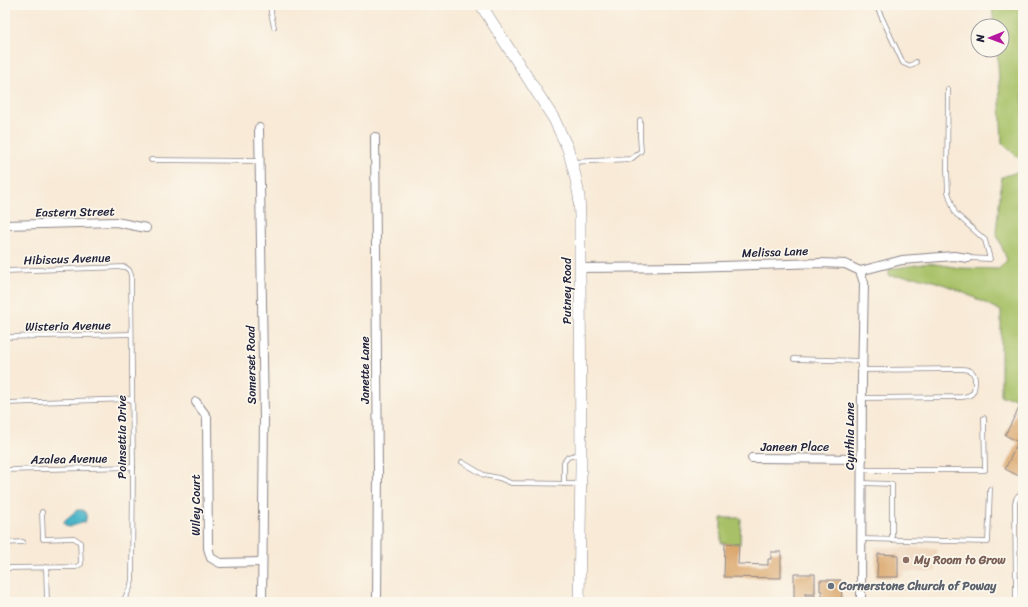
<svg xmlns="http://www.w3.org/2000/svg" width="1028" height="607" viewBox="0 0 1028 607" font-family="Sriracha,sans-serif">
	<style>
		.built { fill: #efd6bc }
		.green { fill: #a8c167; stroke: #657251 }
		.water { fill: #49b4c7; stroke: #366b81 }
		.building { fill: #dba96f }
		.lines { fill: none; stroke-linecap: round; stroke-linejoin: round }
		.lane-casing { stroke: #8d8689; stroke-width: 5.5 }
		.street-casing { stroke: #8d8689; stroke-width: 10 }
		.secondary-casing { stroke: #8d8689; stroke-width: 12 }
		.lane { stroke: #fff; stroke-width: 4 }
		.street { stroke: #fff; stroke-width: 8 }
		.secondary { stroke: #fff; stroke-width: 11 }
		.education-dot { fill: #8d6e63; stroke: #fbf7ec; stroke-width: 1.5 }
		.worship-dot { fill: #6b7280; stroke: #fbf7ec; stroke-width: 1.5 }
		.labels { text-anchor: middle; stroke-width: 3.5; stroke-linejoin: round; paint-order: stroke }
		.street-label { font-size: 12px; fill: #22223b; stroke: #fbf7ec }
		.education-label { font-size: 12px; font-weight: bold; fill: #785e54; stroke: #fbf7ec; text-anchor: start }
		.worship-label { font-size: 12px; font-weight: bold; fill: #5b616d; stroke: #fbf7ec; text-anchor: start }
	</style>
	<rect width="100%" height="100%" fill="#fbf7ec"/>
	<filter id="ink" filterUnits="userSpaceOnUse"><feTurbulence type="fractalNoise" baseFrequency=".025" numOctaves="2"/><feDisplacementMap in="SourceGraphic" scale="8" xChannelSelector="R" yChannelSelector="G"/><feConvolveMatrix kernelMatrix="1 2 1 2 8 2 1 2 1" color-interpolation-filters="sRGB"/></filter>
	<filter id="wash" filterUnits="userSpaceOnUse"><feTurbulence type="fractalNoise" baseFrequency=".012" numOctaves="4" result="noise"/><feDisplacementMap in="SourceGraphic" scale="16" xChannelSelector="R" yChannelSelector="G"/><feGaussianBlur stdDeviation="0.9" result="paint"/><feColorMatrix in="noise" values="0 0 0 0 0 0 0 0 0 0 0 0 0 0 0 0 0 1.4 0 .05"/><feComposite in="paint" operator="in"/></filter>
	<g filter="url(#wash)">
		<rect width="100%" height="100%" fill="#f8ead7"/>
		<polygon class="built" points="875,547 937,548 936,572 904,572 904,576 902,577 875,577"/>
		<g class="green">
			<polygon points="992,5 1023,5 1023,163 1023,162 1002,143 999,81 997,50 1002,50 1002,26 994,26"/>
			<path d="M1023,170V398L1001,397V311C977,299 953,286 926,279C914,276 901,277 889,276V269L929,263L960,268L999,269L1007,260L996,232L1002,177Z"/>
			<polygon points="721,518 741,518 740,544 721,543"/>
		</g>
		<path class="water" d="M77,510H83C87,514 87,517 85,522L69,527L66,526L64,522L65,520Z"/>
		<g id="blocks">
			<g class="building">
				<polygon points="1019,408 1023,410 1023,478 1005,469 1018,442 1005,435"/>
				<polygon points="725,543 739,544 738,564 768,565 768,559 771,559 771,552 781,552 781,578 724,577"/>
				<polygon points="878,554 898,555 898,577 877,577"/>
				<polygon points="794,574 815,574 815,593 805,593 805,595 815,595 814,602 794,602"/>
				<polygon points="820,580 841,580 842,601 846,601 845,602 820,602 820,600 822,600 822,591 820,591"/>
			</g>
		</g>
	</g>
	<g filter="url(#ink)">
		<use href="#blocks" fill-opacity="0" stroke="#8d8689" stroke-width="1"/>
		<g class="lines">
			<g class="lane-casing">
				<g id="lane">
					<polyline points="271,5 271,13 274,27"/>
					<polyline points="876,5 903,63 910,66 916,62"/>
					<polyline points="948,89 947,169 948,192 955,213 985,240 990,259 968,258"/>
					<polyline points="151,160 260,161"/>
					<polyline points="572,162 631,159 641,151 640,136 640,120"/>
					<polyline points="5,271 125,267 129,270 131,275 133,467 132,580 130,588 123,602"/>
					<polyline points="5,337 131,334"/>
					<polyline points="794,359 862,361"/>
					<path d="M862,370L962,369C966,369 969,370 972,372C975,375 975,378 975,381C975,392 973,396 962,397L862,398"/>
					<polyline points="5,403 132,399"/>
					<polyline points="462,462 484,475 499,478 511,483 580,484"/>
					<polyline points="5,470 133,467"/>
					<polyline points="862,470 985,470 984,418"/>
					<polyline points="862,483 892,484 892,540"/>
					<polyline points="564,484 564,462 568,457 579,454"/>
					<polyline points="862,539 988,542 990,489"/>
					<polyline points="5,543 23,542"/>
					<polyline points="46,567 47,602"/>
					<polyline points="5,568 76,567 81,564 80,542 74,538 43,539 42,512"/>
					<polyline points="861,586 928,586"/>
					<path d="M1016,602L1015,503C1016,497 1018,494 1023,494"/>
				</g>
			</g>
			<g class="street-casing">
				<g id="street">
					<polyline points="259,128 264,418 262,602"/>
					<polyline points="375,137 378,472 377,602"/>
					<polyline points="5,225 116,222 146,228"/>
					<polyline points="580,268 691,267 820,263 845,264 860,271 902,260 954,256 968,258"/>
					<polyline points="860,271 864,283 862,379 861,602"/>
					<polyline points="196,402 207,417 208,548 211,558 220,563 262,562"/>
					<polyline points="752,458 862,459"/>
				</g>
			</g>
			<g class="secondary-casing">
				<polyline id="secondary" points="481,5 554,119 568,149 575,175 579,196 580,217 580,268 581,467 579,602"/>
			</g>
			<use href="#lane" class="lane"/>
			<use href="#street" class="street"/>
			<use href="#secondary" class="secondary"/>
		</g>
	</g>
	<circle class="education-dot" cx="906" cy="560" r="4"/>
	<circle class="worship-dot" cx="831" cy="586" r="4"/>
	<g class="labels">
		<g class="street-label">
			<text transform="translate(75 212) rotate(-1)" y="4">Eastern Street</text>
			<text transform="translate(775 252) rotate(-2)" y="4">Melissa Lane</text>
			<text transform="translate(67 259) rotate(-2)" y="4">Hibiscus Avenue</text>
			<text transform="translate(567 291) rotate(-90)" y="4">Putney Road</text>
			<text transform="translate(68 326) rotate(-1)" y="4">Wisteria Avenue</text>
			<text transform="translate(251 365) rotate(-91)" y="4">Somerset Road</text>
			<text transform="translate(365 370) rotate(-90)" y="4">Janette Lane</text>
			<text transform="translate(850 436) rotate(-90)" y="4">Cynthia Lane</text>
			<text transform="translate(122 437) rotate(-90)" y="4">Poinsettia Drive</text>
			<text x="795" y="451">Janeen Place</text>
			<text transform="translate(69 459) rotate(-1)" y="4">Azalea Avenue</text>
			<text transform="translate(196 505) rotate(-90)" y="4">Wiley Court</text>
		</g>
		<g class="education-label">
			<text x="914" y="564">My Room to Grow</text>
		</g>
		<g class="worship-label">
			<text x="839" y="590">Cornerstone Church of Poway</text>
		</g>
	</g>
	<rect width="1028" height="607" fill="none" stroke="#fbf7ec" stroke-width="20"/>
	<g transform="translate(990 38) rotate(269)"><circle r="19" fill="#fbf7ec" stroke="#a4a2a5"/>
	<path d="M0-3L7 15L0 10L-7 15Z" fill="#b5179e"/>
	<text y="-6" font-size="11" font-weight="bold" text-anchor="middle" fill="#22223b">N</text>
	</g>
</svg>
